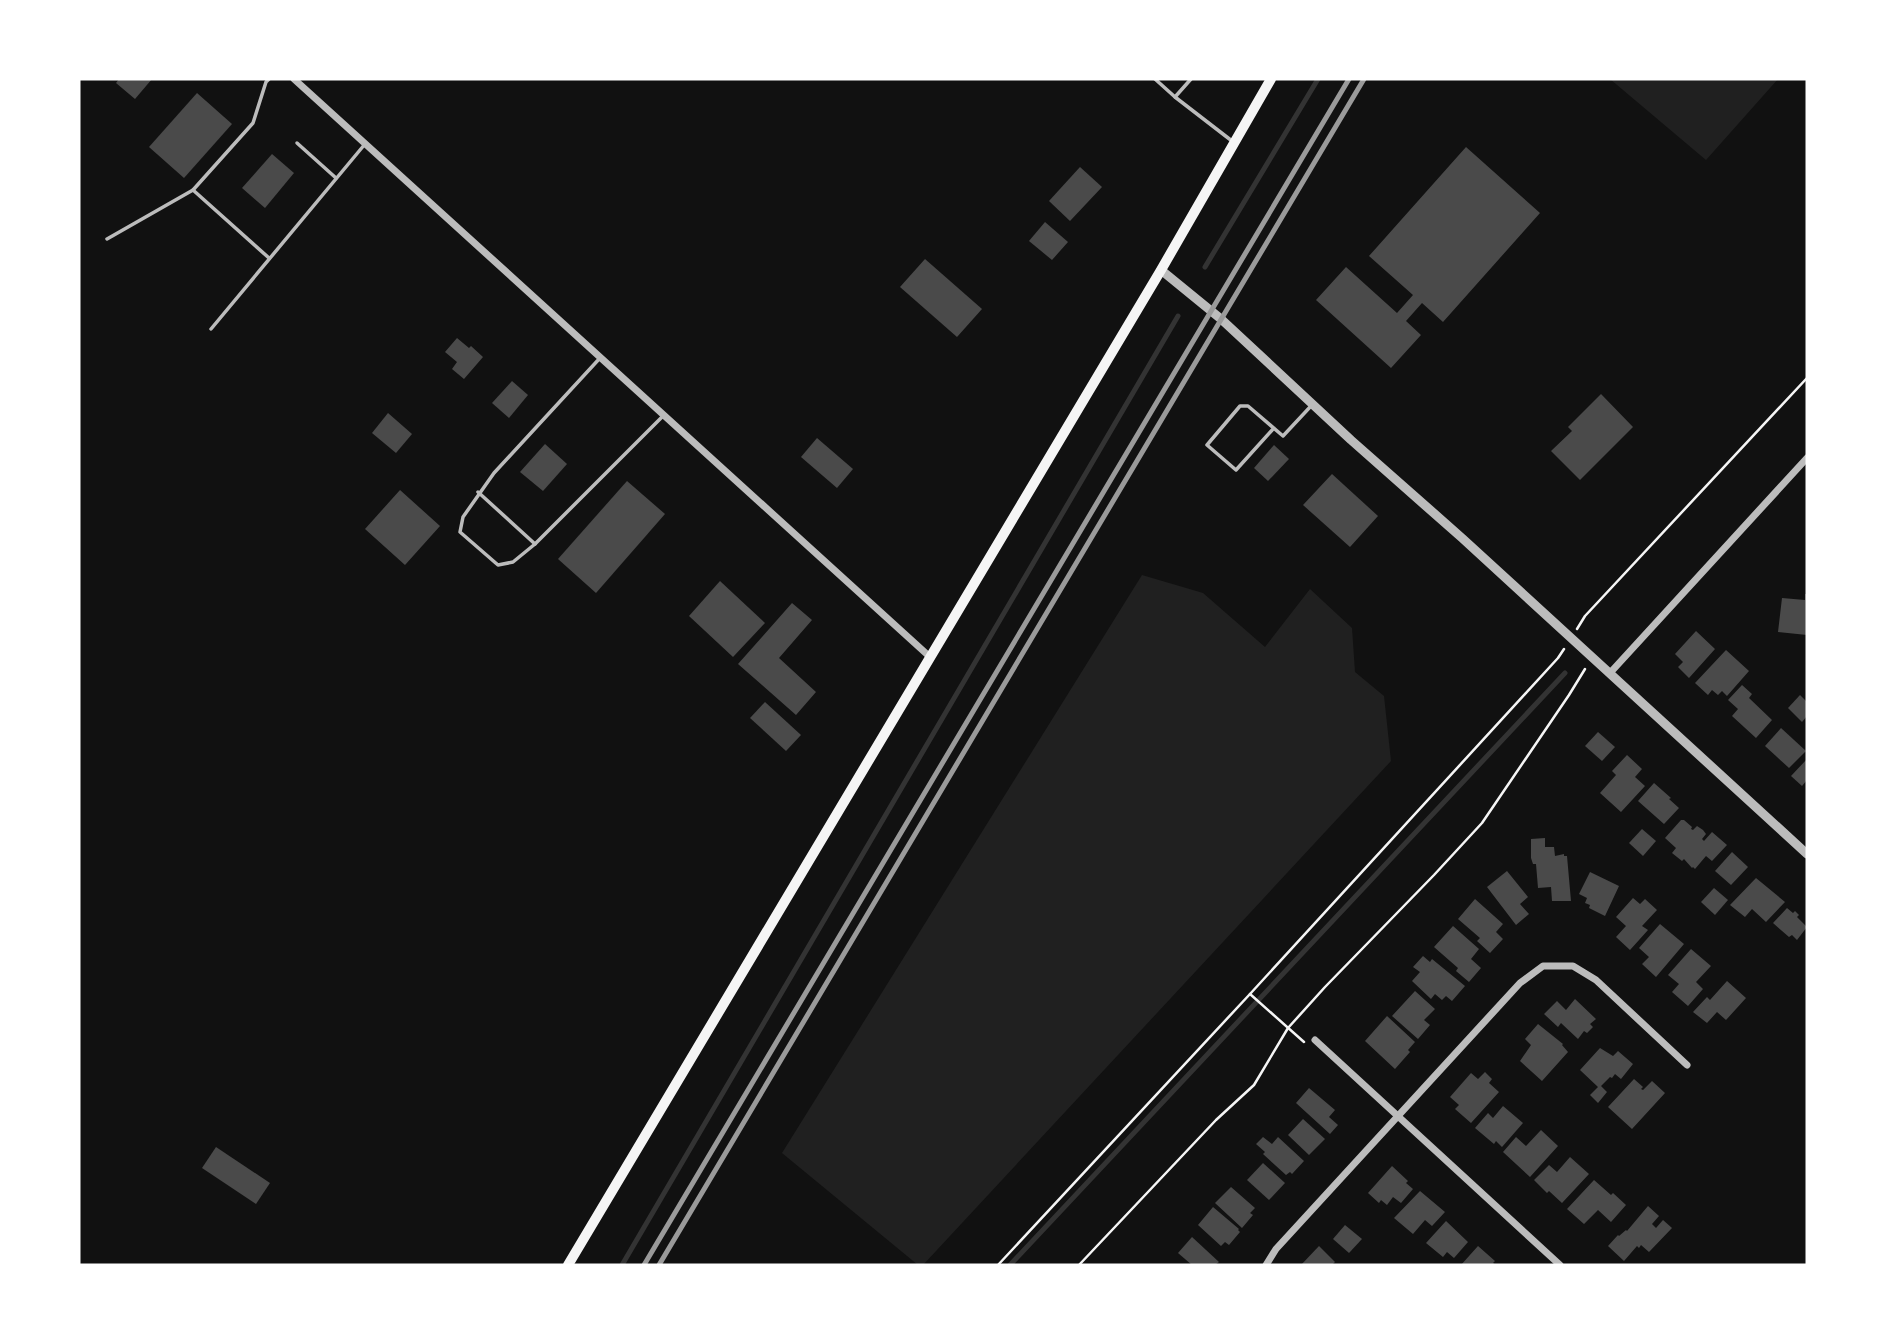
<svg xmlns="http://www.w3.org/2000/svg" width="1886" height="1344" viewBox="0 0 1886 1344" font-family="'Roboto Condensed',sans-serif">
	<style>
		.green { fill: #202020 }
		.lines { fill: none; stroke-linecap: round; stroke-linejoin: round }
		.stream { stroke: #333; stroke-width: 5 }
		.building { fill: #4a4a4a }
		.path { stroke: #f5f5f5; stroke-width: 2.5 }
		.service { stroke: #bcbcbc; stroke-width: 3.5 }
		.minor { stroke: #bcbcbc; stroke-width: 7 }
		.tertiary { stroke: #bcbcbc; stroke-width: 9 }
		.secondary { stroke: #f5f5f5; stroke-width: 10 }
		.rail { stroke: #9a9a9a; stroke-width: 5 }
	</style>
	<rect width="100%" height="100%" fill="#111"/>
	<g class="green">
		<polygon points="1610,79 1778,79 1706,160"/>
		<polygon points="1142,575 1203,593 1265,647 1310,589 1352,628 1355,672 1384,696 1391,761 923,1265 918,1265 782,1153"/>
	</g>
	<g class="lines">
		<g class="stream">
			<polyline points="1205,267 1318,79"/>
			<polyline points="622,1265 1178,316"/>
			<polyline points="1010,1265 1565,673"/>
		</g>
	</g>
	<g class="building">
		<polygon points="119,79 152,79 135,99 116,83"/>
		<polygon points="197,93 232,124 184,178 149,147"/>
		<polygon points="1466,147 1540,213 1443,322 1422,303 1406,321 1421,335 1391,368 1316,300 1346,267 1397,313 1413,295 1369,256"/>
		<polygon points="272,154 294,173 265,208 242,188"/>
		<polygon points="1080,167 1102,187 1070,221 1049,201"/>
		<polygon points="1045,222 1068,242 1052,260 1029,241"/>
		<polygon points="925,259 982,309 957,337 900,287"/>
		<polygon points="457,338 469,348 471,346 483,357 464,379 452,369 457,362 445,352"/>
		<polygon points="512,381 528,395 509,418 492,403"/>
		<polygon points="1601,394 1633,427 1580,480 1551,451 1572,431 1568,427"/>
		<polygon points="388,413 412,434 396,453 372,433"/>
		<polygon points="817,438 853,469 837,488 801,457"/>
		<polygon points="545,444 567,464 543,491 520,472"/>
		<polygon points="1274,445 1289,459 1268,481 1254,468"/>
		<polygon points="1332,474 1378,516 1350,547 1303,505"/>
		<polygon points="627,481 665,514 596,593 558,559"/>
		<polygon points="400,490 440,526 405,565 365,529"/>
		<polygon points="720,581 765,623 733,657 689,616"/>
		<polygon points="1805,594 1807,594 1807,635 1778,632 1782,598 1805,600"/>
		<polygon points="792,603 812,620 779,658 816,692 796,715 738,664"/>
		<polygon points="1696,631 1715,649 1689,678 1678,667 1683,662 1675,654"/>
		<polygon points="1726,650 1749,671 1727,696 1722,691 1718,695 1712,690 1708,695 1695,683"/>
		<polygon points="1742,685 1752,694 1749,698 1772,720 1756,738 1732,716 1738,709 1728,700"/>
		<polygon points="1800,695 1807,702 1807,716 1802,722 1788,708"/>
		<polygon points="765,702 801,735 786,751 750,718"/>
		<polygon points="1781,728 1806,751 1789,768 1765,746"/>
		<polygon points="1598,732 1615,747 1602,761 1585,746"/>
		<polygon points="1627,755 1642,769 1635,777 1645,786 1621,812 1600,793 1616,775 1612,771"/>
		<polygon points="1807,759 1807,780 1802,786 1791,776"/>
		<polygon points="1654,783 1671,798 1669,799 1679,808 1664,824 1638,801"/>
		<polygon points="1681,820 1684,820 1692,827 1691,829 1693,830 1697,826 1703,830 1706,834 1702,839 1704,841 1712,832 1727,845 1712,861 1706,856 1695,869 1693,867 1692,868 1684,859 1682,861 1672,853 1676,848 1665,838"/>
		<polygon points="1642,829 1656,841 1643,856 1629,843"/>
		<polygon points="1545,838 1545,847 1554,847 1555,856 1564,854 1564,856 1567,856 1571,901 1552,901 1551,887 1538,888 1536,864 1533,864 1531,858 1531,839"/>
		<polygon points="1732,852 1748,867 1731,885 1715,871"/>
		<polygon points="1507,871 1528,897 1520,904 1529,914 1516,925 1487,887"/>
		<polygon points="1590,872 1619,886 1605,916 1589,908 1590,905 1585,903 1587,898 1579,894"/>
		<polygon points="1756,878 1785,902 1766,922 1752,909 1745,917 1730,905"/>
		<polygon points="1714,888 1728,900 1715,915 1701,902"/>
		<polygon points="1633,898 1640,904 1645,899 1657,910 1642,926 1648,930 1630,950 1616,937 1626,926 1616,917"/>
		<polygon points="1475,899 1503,924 1496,932 1503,939 1490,953 1477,941 1480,938 1458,919"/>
		<polygon points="1787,908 1793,913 1795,911 1799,915 1797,917 1807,927 1797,940 1792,935 1789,937 1773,923"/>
		<polygon points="1660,924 1684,944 1656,977 1642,964 1649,957 1639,948"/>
		<polygon points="1453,926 1479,949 1471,959 1481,968 1469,982 1456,971 1458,968 1434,947"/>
		<polygon points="1691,949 1711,966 1696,982 1703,989 1688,1006 1672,992 1679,984 1668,975"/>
		<polygon points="1423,956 1430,962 1432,959 1465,986 1452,1001 1446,996 1442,1000 1435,994 1431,999 1412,981 1420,972 1413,967"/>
		<polygon points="1727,981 1746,998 1726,1020 1717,1012 1707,1023 1693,1012 1707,997 1710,1000"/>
		<polygon points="1415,991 1435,1009 1424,1020 1430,1025 1418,1039 1392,1016"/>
		<polygon points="1575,999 1596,1019 1590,1024 1593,1027 1587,1033 1584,1031 1578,1039 1561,1023 1558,1027 1544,1014 1557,1001 1566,1010"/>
		<polygon points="1387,1016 1415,1042 1408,1050 1410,1052 1395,1069 1365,1041"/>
		<polygon points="1538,1024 1563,1044 1562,1045 1568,1052 1542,1081 1520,1061 1531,1045 1525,1039"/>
		<polygon points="1600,1048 1613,1056 1618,1051 1633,1064 1621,1079 1615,1074 1612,1078 1610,1077 1601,1086 1607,1092 1598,1103 1590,1095 1598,1087 1580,1070"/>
		<polygon points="1485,1072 1492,1079 1489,1083 1499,1092 1471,1123 1455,1109 1459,1105 1450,1097 1471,1073 1478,1079"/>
		<polygon points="1634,1079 1643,1087 1641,1089 1643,1090 1652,1081 1665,1093 1632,1129 1608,1107"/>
		<polygon points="1309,1088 1335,1110 1329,1117 1338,1125 1330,1134 1296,1103"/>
		<polygon points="1503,1106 1523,1123 1502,1147 1496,1141 1494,1144 1475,1128 1488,1113 1493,1118"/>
		<polygon points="1303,1119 1325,1139 1309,1155 1288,1135"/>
		<polygon points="1541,1130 1558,1146 1530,1177 1503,1152 1516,1137 1526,1146"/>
		<polygon points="1263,1137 1272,1144 1278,1137 1304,1161 1292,1174 1290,1172 1286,1175 1263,1154 1265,1152 1256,1144"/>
		<polygon points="216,1147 270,1183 256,1204 202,1168"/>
		<polygon points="1570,1157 1589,1174 1562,1203 1549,1191 1547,1193 1534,1180 1549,1165 1557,1172"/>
		<polygon points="1263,1163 1285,1183 1269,1200 1247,1180"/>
		<polygon points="1392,1166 1408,1181 1406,1183 1413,1189 1401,1203 1393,1197 1387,1205 1381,1200 1379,1203 1368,1193"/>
		<polygon points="1594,1180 1611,1195 1613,1193 1626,1205 1611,1222 1598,1210 1584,1224 1567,1209"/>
		<polygon points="1231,1187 1255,1208 1250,1213 1253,1215 1242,1228 1215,1203"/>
		<polygon points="1420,1191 1445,1212 1432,1226 1425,1220 1413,1234 1394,1218"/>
		<polygon points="1648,1206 1659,1216 1652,1224 1656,1228 1663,1220 1672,1228 1649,1252 1641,1245 1639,1248 1637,1246 1624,1261 1608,1246 1618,1235 1619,1236 1626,1230 1627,1231"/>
		<polygon points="1213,1207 1239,1229 1238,1230 1240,1232 1229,1245 1225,1242 1221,1246 1198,1225"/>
		<polygon points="1446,1221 1468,1242 1454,1258 1447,1252 1443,1257 1426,1243"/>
		<polygon points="1345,1225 1362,1239 1349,1253 1333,1239"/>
		<polygon points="1192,1237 1219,1262 1215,1265 1192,1265 1178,1253"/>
		<polygon points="1319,1246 1335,1262 1332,1265 1301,1265"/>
		<polygon points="1478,1246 1495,1261 1493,1263 1496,1265 1461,1265"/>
	</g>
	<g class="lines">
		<g class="path">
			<polyline points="1577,629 1585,616 1807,378"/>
			<polyline points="1250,994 1304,1042"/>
			<polyline points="998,1265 1250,994 1558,658 1564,649"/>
			<polyline points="1079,1265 1216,1120 1254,1085 1288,1028 1325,987 1434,875 1482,823 1569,695 1585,669"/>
		</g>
		<g class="service">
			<polyline points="1155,79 1175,97 1232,141"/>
			<polyline points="1175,97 1191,79"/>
			<polyline points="297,143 336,178"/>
			<polyline points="193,190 253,123 266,82 269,79"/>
			<polyline points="107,239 193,190 269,258"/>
			<polyline points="211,329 365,144"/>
			<polyline points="600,358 494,473 463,517 460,532 498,565 513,562 535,544 664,415"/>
			<polyline points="1274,428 1236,470 1207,445 1240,406 1248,406 1283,436 1311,406"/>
			<polyline points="478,492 535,544"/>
		</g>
		<g class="minor">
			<polyline points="294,79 930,657"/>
			<polyline points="1610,673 1807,458"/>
			<polyline points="1315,1040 1560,1265"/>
			<polyline points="1266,1265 1276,1249 1520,983 1543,966 1573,966 1596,980 1687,1065"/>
		</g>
		<polyline class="tertiary" points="1161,270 1221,319 1351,440 1462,538 1807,854"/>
		<polyline class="secondary" points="568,1265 1161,270 1271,79"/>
		<g class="rail">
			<polyline points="644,1265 1349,79"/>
			<polyline points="659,1265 1364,79"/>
		</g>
	</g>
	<rect width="1886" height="1344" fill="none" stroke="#ffffff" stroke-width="161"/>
</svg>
